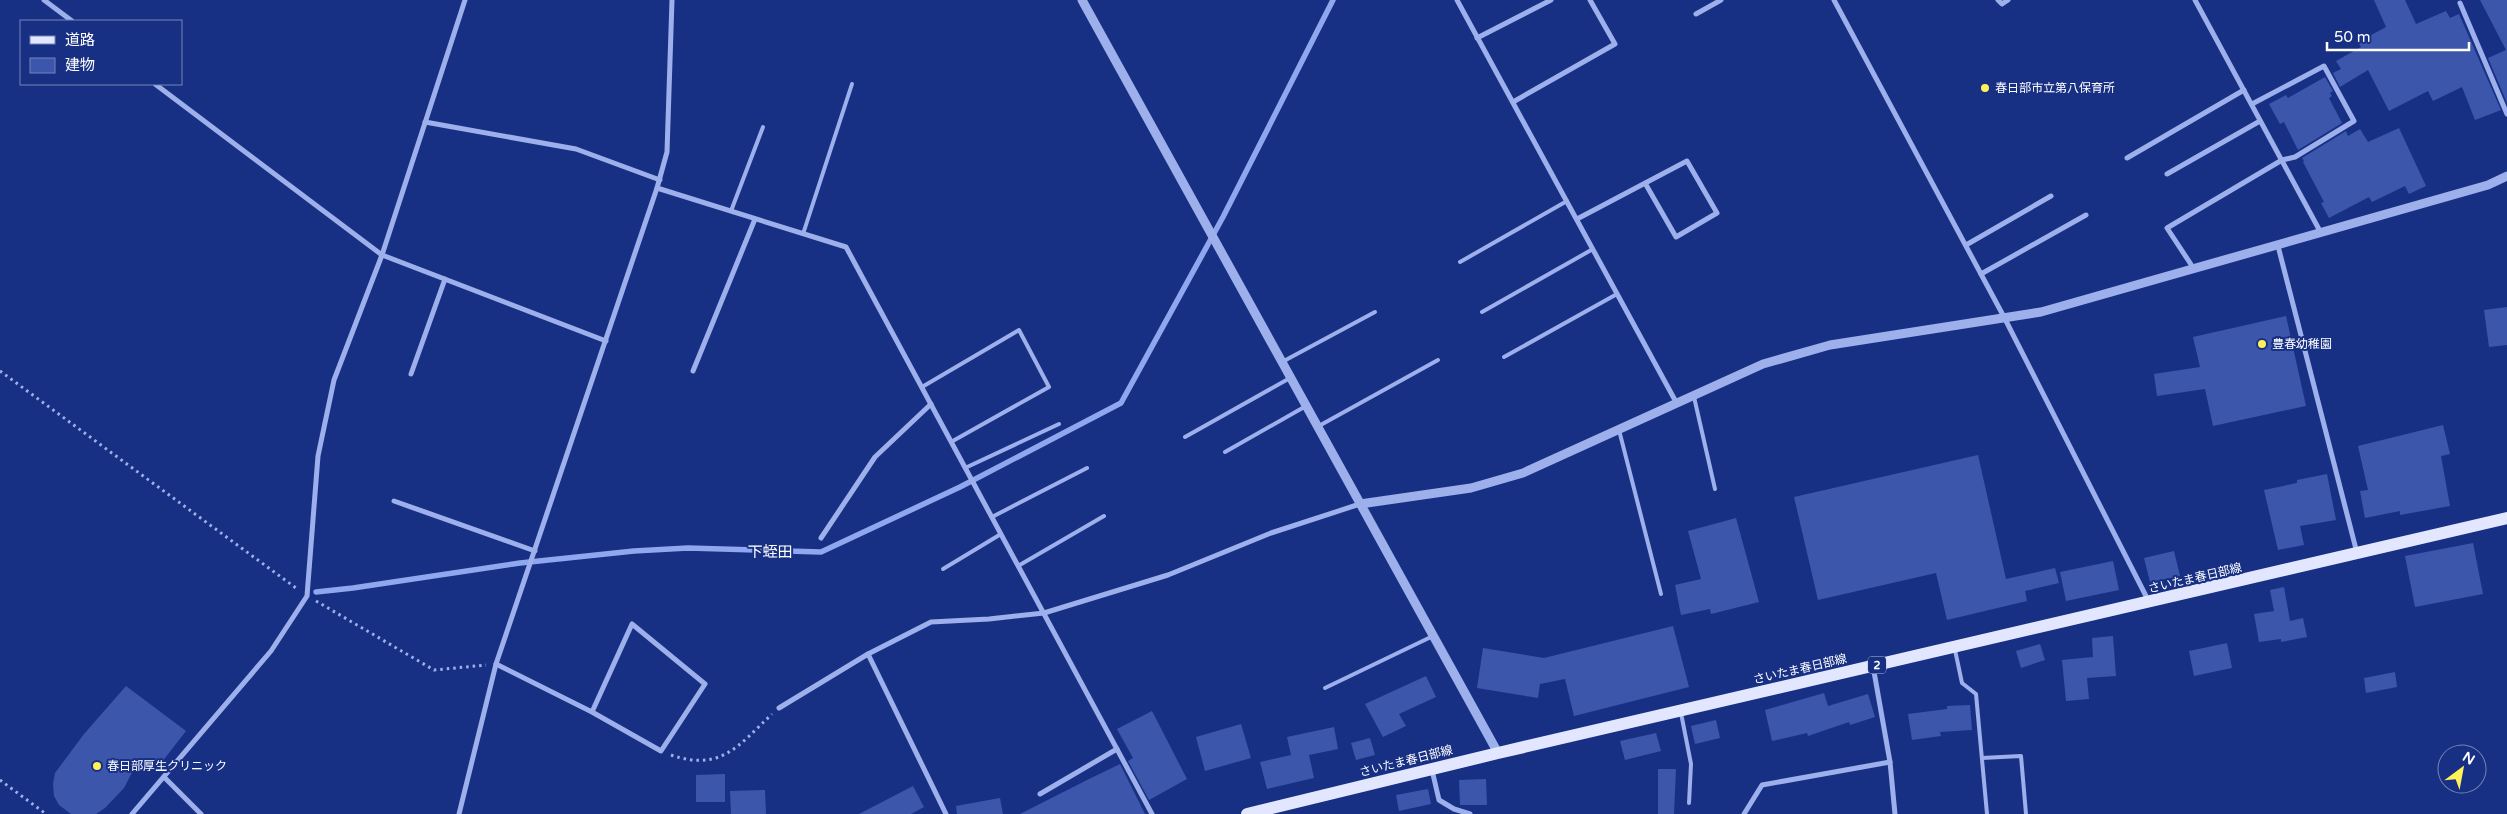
<svg xmlns="http://www.w3.org/2000/svg" width="2507" height="814" viewBox="0 0 2507 814" font-family="'Varela Round','Noto Sans JP',sans-serif">
	<style>
		.lines { fill: none; stroke-linecap: round; stroke-linejoin: round }
		.stream { stroke: #8fa7ef; stroke-width: 5.5 }
		.building { fill: #3c56ac }
		.path { stroke: #9db0ec; stroke-width: 3; stroke-dasharray: 2.5 4; stroke-linecap: butt }
		.service { stroke: #9db0ec; stroke-width: 4 }
		.minor { stroke: #9db0ec; stroke-width: 5 }
		.tertiary { stroke: #9db0ec; stroke-width: 9 }
		.primary { stroke: #e2e7ff; stroke-width: 12 }
		.poi-dot { fill: #fff258; stroke: #183084; stroke-width: 2 }
		.labels { text-anchor: middle; stroke-width: 4; stroke-linejoin: round; paint-order: stroke }
		.shield { fill: #183084; stroke: #bac1da; stroke-width: 1 }
		.shield-label { font-size: 11px; font-weight: bold; fill: #fff }
		.poi-label { font-size: 12px; fill: #fff; stroke: #183084; text-anchor: start }
		.street-label { font-size: 12px; fill: #fff; stroke: #183084 }
		.quarter-label { font-size: 15px; fill: #fff; stroke: #183084 }
	</style>
	<rect width="100%" height="100%" fill="#183084"/>
	<g class="lines">
		<polyline class="stream" points="316,592 353,588 520,563 634,551 688,548 821,552 960,487 1121,403 1223,217 1333,0"/>
	</g>
	<g class="building">
		<polygon points="2374,0 2405,0 2416,24 2446,11 2450,18 2459,14 2501,110 2475,120 2462,87 2433,101 2428,91 2389,111 2368,70 2340,87 2333,73 2341,69 2336,61 2361,47 2358,42 2386,27"/>
		<polygon points="2480,0 2507,0 2507,103 2488,58 2506,50"/>
		<polygon points="2325,77 2333,91 2330,93 2332,96 2329,98 2342,123 2298,150 2284,122 2280,124 2269,104 2286,95 2288,98"/>
		<polygon points="2399,128 2426,186 2409,194 2405,186 2372,202 2369,197 2329,218 2321,203 2324,202 2303,162 2304,161 2302,158 2346,131 2348,136 2360,129 2368,142"/>
		<polygon points="2507,307 2507,345 2489,347 2484,310"/>
		<polygon points="2286,316 2306,406 2213,426 2205,389 2157,396 2154,374 2200,367 2193,337"/>
		<polygon points="2443,425 2450,454 2441,456 2450,506 2400,515 2400,511 2365,518 2360,491 2368,490 2358,446"/>
		<polygon points="1978,455 2006,579 2055,568 2059,583 2025,591 2027,601 1947,620 1936,573 1818,600 1794,497"/>
		<polygon points="2327,474 2336,520 2300,526 2304,545 2278,550 2264,490 2297,483 2297,480"/>
		<polygon points="1736,518 1759,602 1711,614 1710,609 1681,615 1675,585 1701,579 1688,531"/>
		<polygon points="2473,543 2483,594 2415,607 2405,556"/>
		<polygon points="2174,551 2180,576 2150,582 2144,558"/>
		<polygon points="2113,561 2119,590 2066,601 2060,572"/>
		<polygon points="2284,587 2290,621 2303,618 2307,637 2281,642 2281,639 2259,642 2254,614 2274,611 2270,590"/>
		<polygon points="1673,626 1689,687 1574,716 1565,679 1540,684 1538,698 1477,688 1483,648 1544,658"/>
		<polygon points="2113,636 2116,676 2087,678 2089,699 2066,701 2062,660 2093,657 2092,638"/>
		<polygon points="2227,643 2232,668 2194,676 2189,651"/>
		<polygon points="2040,644 2045,660 2021,668 2016,651"/>
		<polygon points="2395,672 2397,687 2366,693 2364,678"/>
		<polygon points="1426,676 1436,697 1399,714 1406,726 1383,737 1365,704"/>
		<polygon points="126,686 186,731 155,771 139,759 124,788 105,808 96,814 71,814 59,805 54,796 53,784 55,773 84,734"/>
		<polygon points="1824,693 1828,706 1868,694 1875,717 1850,725 1849,722 1808,736 1807,733 1772,741 1765,710"/>
		<polygon points="1970,705 1972,730 1940,732 1941,736 1912,740 1908,714 1947,709 1947,706"/>
		<polygon points="1152,711 1187,779 1149,800 1128,761 1133,758 1117,729"/>
		<polygon points="1716,720 1720,738 1695,744 1691,726"/>
		<polygon points="1241,724 1251,758 1205,771 1196,737"/>
		<polygon points="1334,727 1338,749 1309,755 1314,778 1267,789 1260,762 1291,755 1287,737"/>
		<polygon points="1656,733 1661,751 1625,760 1620,741"/>
		<polygon points="1370,738 1375,755 1356,760 1351,743"/>
		<polygon points="1120,764 1145,814 1020,814 1087,780"/>
		<polygon points="1658,769 1676,769 1674,814 1658,814"/>
		<polygon points="725,774 725,802 696,802 696,775"/>
		<polygon points="1486,779 1487,805 1460,805 1459,780"/>
		<polygon points="913,786 924,807 911,814 859,814"/>
		<polygon points="1428,789 1431,804 1399,811 1396,795"/>
		<polygon points="765,790 766,814 731,814 730,791"/>
		<polygon points="1000,798 1003,814 957,814 956,806"/>
	</g>
	<g class="lines">
		<g class="path">
			<polyline points="0,371 296,588"/>
			<polyline points="316,601 434,670 486,665"/>
			<path d="M671,755C721,772 738,746 772,714"/>
			<polyline points="0,780 46,814"/>
		</g>
		<g class="service">
			<polyline points="731,211 763,127"/>
			<polyline points="803,234 852,84"/>
			<polyline points="1460,262 1567,201"/>
			<polyline points="1482,312 1593,249"/>
			<polyline points="1504,357 1617,294"/>
			<polyline points="1282,362 1375,312"/>
			<polyline points="922,387 1019,330 1049,387 951,442"/>
			<polyline points="1694,397 1715,489"/>
			<polyline points="1317,427 1438,360"/>
			<polyline points="1619,430 1661,594"/>
			<polyline points="1185,437 1290,378"/>
			<polyline points="1225,452 1306,406"/>
			<polyline points="965,468 1059,424"/>
			<polyline points="992,517 1087,468"/>
			<polyline points="1018,566 1104,516"/>
			<polyline points="943,569 1001,534"/>
			<polyline points="1955,650 1962,683 1976,694 1987,814"/>
			<polyline points="1325,688 1433,636"/>
			<polyline points="1681,713 1691,764 1689,803"/>
			<polyline points="1982,758 2021,756 2026,814"/>
		</g>
		<g class="minor">
			<polyline points="44,0 72,21"/>
			<polyline points="1457,0 1676,402"/>
			<polyline points="1834,0 2004,317 2148,600"/>
			<polyline points="1998,0 2002,4 2008,0"/>
			<polyline points="2195,0 2321,233"/>
			<polyline points="2460,3 2507,114"/>
			<polyline points="1696,14 1721,0"/>
			<polyline points="1477,38 1551,0"/>
			<polyline points="155,84 382,255 606,341"/>
			<polyline points="1513,102 1615,44 1590,0"/>
			<polyline points="425,122 576,149 660,180"/>
			<polyline points="2127,158 2244,90"/>
			<polyline points="2167,174 2260,121"/>
			<polyline points="657,188 846,247 1152,814"/>
			<polyline points="1577,219 1687,161 1717,213 1676,237 1645,183"/>
			<polyline points="1966,245 2051,196"/>
			<polyline points="2278,246 2357,553"/>
			<polyline points="2194,269 2167,228 2282,160 2295,157 2354,121 2324,66 2252,104"/>
			<polyline points="1981,274 2086,215"/>
			<polyline points="693,371 755,219"/>
			<polyline points="411,374 445,279"/>
			<polyline points="394,501 535,551"/>
			<polyline points="821,538 875,457 931,404"/>
			<polyline points="868,654 946,814"/>
			<polyline points="496,664 592,712 661,751 705,684 632,624 592,712"/>
			<polyline points="1873,666 1890,762 1895,814"/>
			<polyline points="779,708 868,654 931,622 989,619 1044,613 1168,575 1271,533 1360,504"/>
			<polyline points="1432,770 1439,800 1454,809 1470,814"/>
			<polyline points="164,777 201,814"/>
			<polyline points="1040,794 1117,749"/>
			<polyline points="132,814 271,651 307,596 318,456 334,380 382,255 465,0"/>
			<polyline points="459,814 496,664 657,188 667,152 672,0"/>
			<polyline points="1744,814 1762,785 1890,762"/>
		</g>
		<g class="tertiary">
			<polyline points="1082,0 1498,753"/>
			<polyline points="1360,504 1471,488 1523,473 1763,364 1830,345 2041,312 2488,185 2507,176"/>
		</g>
		<polyline class="primary" points="1247,814 1498,753 2507,518"/>
	</g>
	<g class="poi-dot">
		<circle cx="1985" cy="88" r="5"/>
		<circle cx="2262" cy="344" r="5"/>
		<circle cx="97" cy="766" r="5"/>
	</g>
	<g class="labels">
		<rect class="shield" x="1868" y="656.5" width="18" height="17" rx="4"/>
		<g class="shield-label">
			<text x="1877" y="669">2</text>
		</g>
		<g class="poi-label">
			<text x="1995" y="92">春日部市立第八保育所</text>
			<text x="2272" y="348">豊春幼稚園</text>
			<text x="107" y="770">春日部厚生クリニック</text>
		</g>
		<g class="street-label">
			<text transform="translate(2195 578) rotate(-13)" y="4">さいたま春日部線</text>
			<text transform="translate(1800 669) rotate(-13)" y="4">さいたま春日部線</text>
			<text transform="translate(1406 761) rotate(-14)" y="4">さいたま春日部線</text>
		</g>
		<g class="quarter-label">
			<text x="770" y="557">下蛭田</text>
		</g>
	</g>
	<rect x="20" y="20" width="162" height="65" fill="#183084" stroke="#7483b5"/>
	<rect x="30" y="36" width="25" height="8" fill="#e2e7ff" stroke="#7483b5"/>
	<text x="65" y="45" font-size="15" fill="#ffffff">道路</text>
	<rect x="30" y="58" width="25" height="15" fill="#3c56ac" stroke="#7483b5"/>
	<text x="65" y="70" font-size="15" fill="#ffffff">建物</text>
	<g transform="translate(2462 769) rotate(32)"><circle r="24" fill="#183084" stroke="#7483b5"/>
	<path d="M0-4L9 19L0 12L-9 19Z" fill="#fff258"/>
	<text y="-8" font-size="14" font-weight="bold" text-anchor="middle" fill="#ffffff">N</text>
	</g>
	<path d="M2327 42v8h142v-8" fill="none" stroke="#ffffff" stroke-width="2.5"/>
	<text x="2334" y="42" font-size="15" fill="#ffffff" stroke="#183084" stroke-width="4" paint-order="stroke">50 m</text>
</svg>
